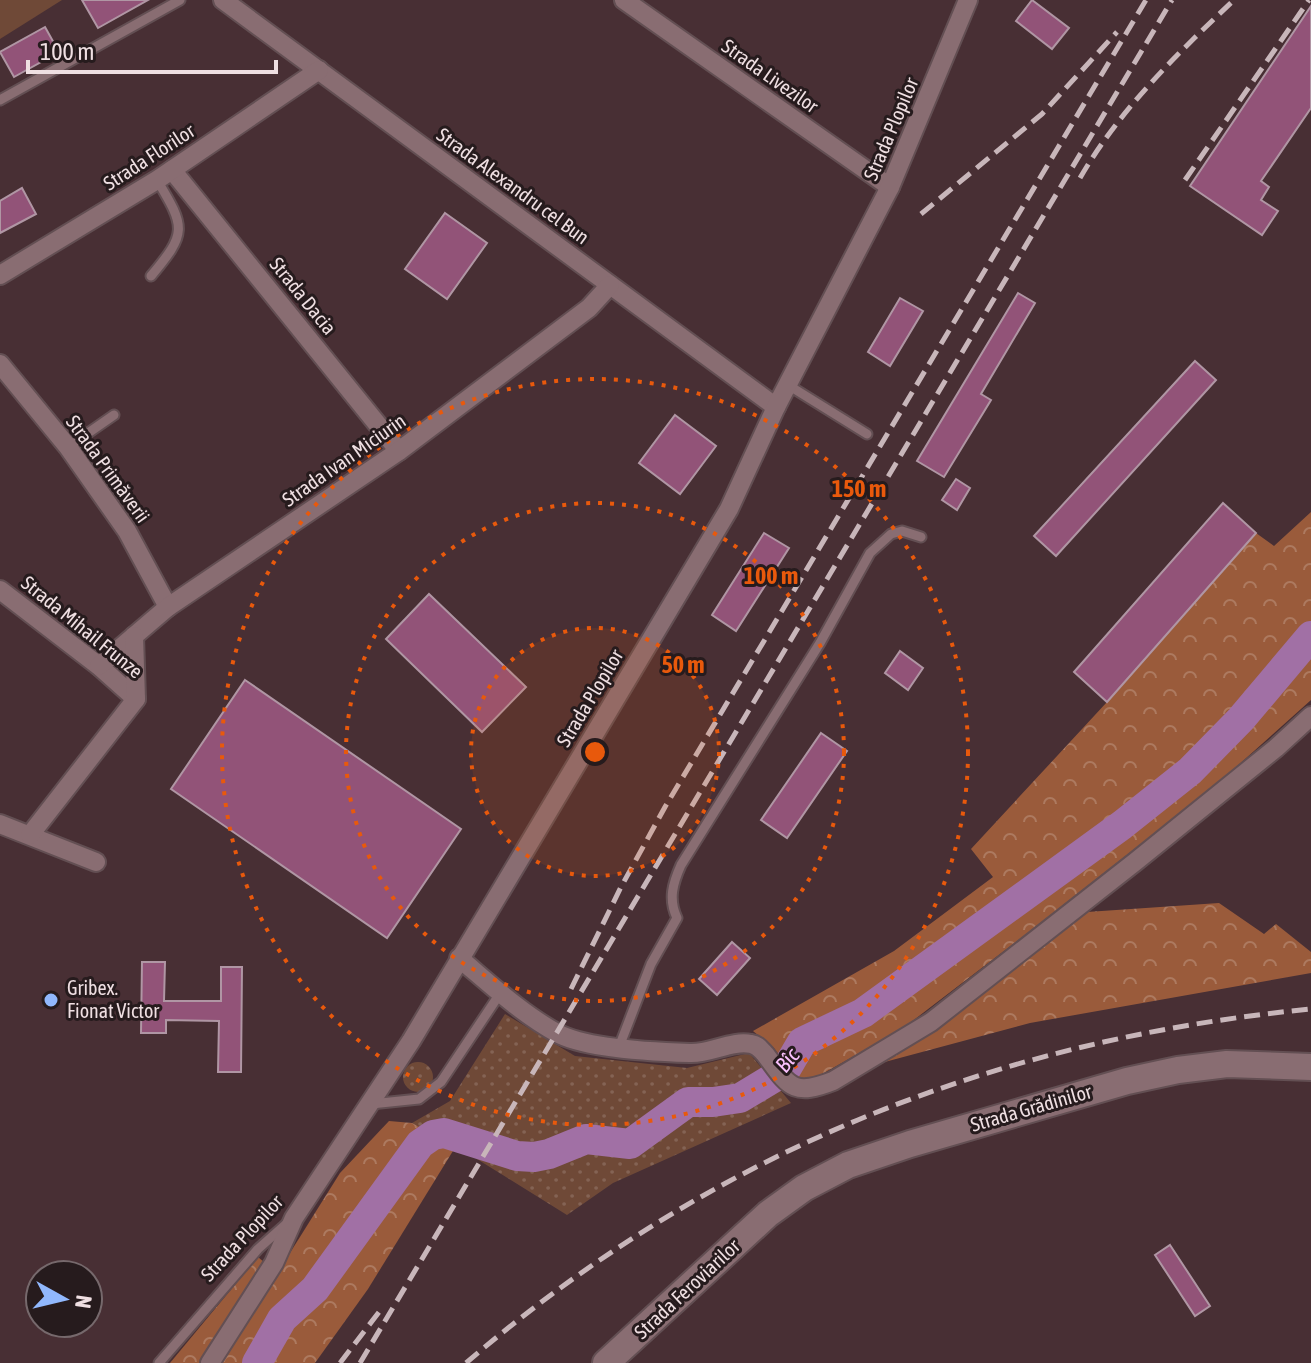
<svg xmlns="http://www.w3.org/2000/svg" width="1311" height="1363" viewBox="0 0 1311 1363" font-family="'Asap Condensed',sans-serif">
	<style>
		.grass { fill: url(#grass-dots) }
		.forest { fill: url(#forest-crowns) }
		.garden { fill: #6f4937 }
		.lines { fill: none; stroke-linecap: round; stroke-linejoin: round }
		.river { stroke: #a170a5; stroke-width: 30 }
		.building { fill: #925378; stroke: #b096a4; stroke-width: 2 }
		.lane-casing { stroke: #634f53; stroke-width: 13 }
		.street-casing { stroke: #634f53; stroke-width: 22 }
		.secondary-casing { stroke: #634f53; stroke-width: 30 }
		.lane { stroke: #896d72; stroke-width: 9 }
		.street { stroke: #896d72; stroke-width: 18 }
		.secondary { stroke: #896d72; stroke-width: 26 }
		.rail { stroke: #c8b6ba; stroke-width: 5; stroke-dasharray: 16 8; stroke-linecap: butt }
		.ring { fill: none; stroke: #e8590c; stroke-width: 4; stroke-dasharray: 4 8 }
		.poi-dot { fill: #91b8fd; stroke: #261b1d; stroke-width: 3 }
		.labels { text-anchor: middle; stroke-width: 6; stroke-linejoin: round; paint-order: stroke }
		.street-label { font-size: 20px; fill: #efdfe2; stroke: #261b1d }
		.poi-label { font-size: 20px; fill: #efdfe2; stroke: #261b1d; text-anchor: start }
		.water-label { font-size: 22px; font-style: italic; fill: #fac2fe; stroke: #261b1d }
		.centre { fill: #e8590c; stroke: #261b1d; stroke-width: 4 }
		.ring-label { font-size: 24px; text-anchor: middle; font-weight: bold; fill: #e8590c; stroke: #261b1d; stroke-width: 6; stroke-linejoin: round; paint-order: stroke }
	</style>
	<defs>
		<pattern id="grass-dots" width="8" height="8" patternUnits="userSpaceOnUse" patternTransform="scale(2)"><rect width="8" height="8" fill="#6f4937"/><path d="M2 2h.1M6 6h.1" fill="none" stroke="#846354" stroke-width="1.8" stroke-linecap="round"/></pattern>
		<pattern id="forest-crowns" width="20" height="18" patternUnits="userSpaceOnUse" patternTransform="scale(2)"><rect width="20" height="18" fill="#9a5b3b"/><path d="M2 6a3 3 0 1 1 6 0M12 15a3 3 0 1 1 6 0" fill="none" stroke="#ad7a60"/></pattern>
	</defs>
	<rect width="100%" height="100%" fill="#482f34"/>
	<g class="grass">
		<polygon points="505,1014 575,1056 687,1068 749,1053 791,1103 613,1183 567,1215 456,1146 412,1123 450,1101"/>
		<circle cx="418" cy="1077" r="15"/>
	</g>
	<g class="forest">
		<polygon points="1311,512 1311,700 1216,785 1025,935 902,1029 808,1082 797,1080 774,1048 753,1031 894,951 993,877 971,849 1107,702 1256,533 1274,546"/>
		<polygon points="1219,903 1264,934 1276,924 1311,952 1311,973 1030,1023 881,1063 1087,912"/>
		<polygon points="389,1121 412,1123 456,1146 368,1289 315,1363 221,1363 340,1173"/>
		<polygon points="258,1257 265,1263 200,1363 170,1363"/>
	</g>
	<polygon class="garden" points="0,0 62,0 0,39"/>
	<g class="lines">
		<polyline class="river" points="257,1363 282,1319 315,1289 420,1144 433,1135 444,1133 517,1156 534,1157 549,1154 586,1139 630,1144 688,1102 713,1102 740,1098 785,1071 802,1042 863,1013 1122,825 1190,771 1241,719 1311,636"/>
	</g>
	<g class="building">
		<polygon points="82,0 148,0 98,28"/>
		<polygon points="1032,0 1069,28 1052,49 1016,21"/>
		<polygon points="1311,6 1311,108 1261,181 1269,187 1261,200 1278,211 1262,235 1190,186"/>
		<polygon points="45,27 59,52 14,77 0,52"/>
		<polygon points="22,188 36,214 0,233 0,201"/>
		<polygon points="445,213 487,243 447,299 405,269"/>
		<polygon points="1018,293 1035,303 981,394 991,400 944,477 917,461"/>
		<polygon points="900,298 923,311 890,366 868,352"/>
		<polygon points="1195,361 1216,380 1056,556 1034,536"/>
		<polygon points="675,415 716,446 680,494 639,463"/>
		<polygon points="956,479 970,488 957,510 942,500"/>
		<polygon points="1223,503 1256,533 1107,702 1074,672"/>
		<polygon points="764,533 789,548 736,631 712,615"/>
		<polygon points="429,594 526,687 482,732 386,639"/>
		<polygon points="900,651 923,668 908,690 885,673"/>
		<polygon points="245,680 461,829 387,938 171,789"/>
		<polygon points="821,733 847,751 787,838 761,820"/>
		<polygon points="732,942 750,958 717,995 699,979"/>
		<polygon points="142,962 165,962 164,1001 221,1001 221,967 242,967 241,1072 218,1072 219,1021 166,1020 166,1033 141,1033"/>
		<polygon points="1170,1245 1210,1306 1195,1316 1155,1255"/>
	</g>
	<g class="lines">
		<g class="lane-casing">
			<g id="lane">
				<polyline points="0,100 180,0"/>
				<path d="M151,276C187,233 186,228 157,180"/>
				<polyline points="788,385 867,434"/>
				<polyline points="68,447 114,415"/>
				<path d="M619,1047L651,964L677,918C668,899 673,883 681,865L820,643L870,553L891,534L902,531L921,537"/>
				<polyline points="371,1104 419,1099 441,1082 501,992"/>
				<polyline points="159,1363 258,1249 285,1225"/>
			</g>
		</g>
		<g class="street-casing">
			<g id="street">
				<polyline points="223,0 776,407"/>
				<polyline points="624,0 890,187"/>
				<polyline points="172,170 399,451"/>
				<polyline points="0,275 157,180 319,70"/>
				<polyline points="0,364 68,447 127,531 168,607"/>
				<polyline points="0,590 99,666 136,699"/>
				<polyline points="99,666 168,607 399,451 589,308 610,285"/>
				<polyline points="0,824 96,862"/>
				<polyline points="30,835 136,699 134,636"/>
				<path d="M459,958C490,984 522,1014 557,1033C586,1049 656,1052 690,1053C710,1054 732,1040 751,1044C758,1045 760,1049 765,1054C789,1086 792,1097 833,1081L931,1022L1135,862L1276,748L1311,716"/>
				<polyline points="210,1363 274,1263 294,1218 411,1041 729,509 776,407 890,187 968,0"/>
			</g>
		</g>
		<g class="secondary-casing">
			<polyline id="secondary" points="606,1363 768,1214 804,1188 848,1165 910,1144 1127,1081 1178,1070 1227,1064 1311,1067"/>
		</g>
		<use href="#lane" class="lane"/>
		<use href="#street" class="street"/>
		<use href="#secondary" class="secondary"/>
		<g class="rail">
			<path d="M1080,178C1120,109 1177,54 1234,0"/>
			<polyline points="1185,180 1309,0"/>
			<polyline points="921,214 1042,114 1117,32"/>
			<polyline points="571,989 621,887 665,807 1146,0"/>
			<polyline points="340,1363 379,1312"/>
			<polyline points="360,1363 1172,0"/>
			<path d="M466,1363C710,1153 992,1040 1311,1009"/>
		</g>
	</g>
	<circle cx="595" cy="752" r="124" fill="#e8590c" fill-opacity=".12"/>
	<g class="ring">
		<circle cx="595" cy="752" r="124"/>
		<circle cx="595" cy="752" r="249"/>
		<circle cx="595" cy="752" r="373"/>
	</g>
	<circle class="poi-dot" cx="51" cy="1000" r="8"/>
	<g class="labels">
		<g class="street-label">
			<text transform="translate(770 76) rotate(35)" y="7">Strada Livezilor</text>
			<text transform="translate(891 129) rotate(-67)" y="7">Strada Plopilor</text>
			<text transform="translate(149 157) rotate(-33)" y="7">Strada Florilor</text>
			<text transform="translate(513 186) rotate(36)" y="7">Strada Alexandru cel Bun</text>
			<text transform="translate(303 296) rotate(51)" y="7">Strada Dacia</text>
			<text transform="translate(344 460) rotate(-35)" y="7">Strada Ivan Miciurin</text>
			<text transform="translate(108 469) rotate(54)" y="7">Strada Primăverii</text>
			<text transform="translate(82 627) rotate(39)" y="7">Strada Mihail Frunze</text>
			<text transform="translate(590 698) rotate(-59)" y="7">Strada Plopilor</text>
			<text transform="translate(1031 1108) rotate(-16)" y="7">Strada Grădinilor</text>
			<text transform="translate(242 1238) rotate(-47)" y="7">Strada Plopilor</text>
			<text transform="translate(687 1289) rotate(-43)" y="7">Strada Feroviarilor</text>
		</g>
		<g class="poi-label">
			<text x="67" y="995">Gribex.<tspan x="67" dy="23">Fionat Victor</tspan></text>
		</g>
		<g class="water-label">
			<text transform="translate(787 1060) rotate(-51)" y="8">Bîc</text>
		</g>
	</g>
	<circle cx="595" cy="752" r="12" class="centre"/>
	<g class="ring-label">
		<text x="859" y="497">150 m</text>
		<text x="771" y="584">100 m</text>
		<text x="683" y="673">50 m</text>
	</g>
	<g transform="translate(64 1299) rotate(98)"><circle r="38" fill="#261b1d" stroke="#76696c" stroke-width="2"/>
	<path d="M0-6L14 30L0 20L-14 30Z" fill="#91b8fd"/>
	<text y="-12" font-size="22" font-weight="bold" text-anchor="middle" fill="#efdfe2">N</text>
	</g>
	<path d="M28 60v12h248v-12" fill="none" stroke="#efdfe2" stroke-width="4"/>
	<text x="40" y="60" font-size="24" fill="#efdfe2" stroke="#261b1d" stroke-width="6" paint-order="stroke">100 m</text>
</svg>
